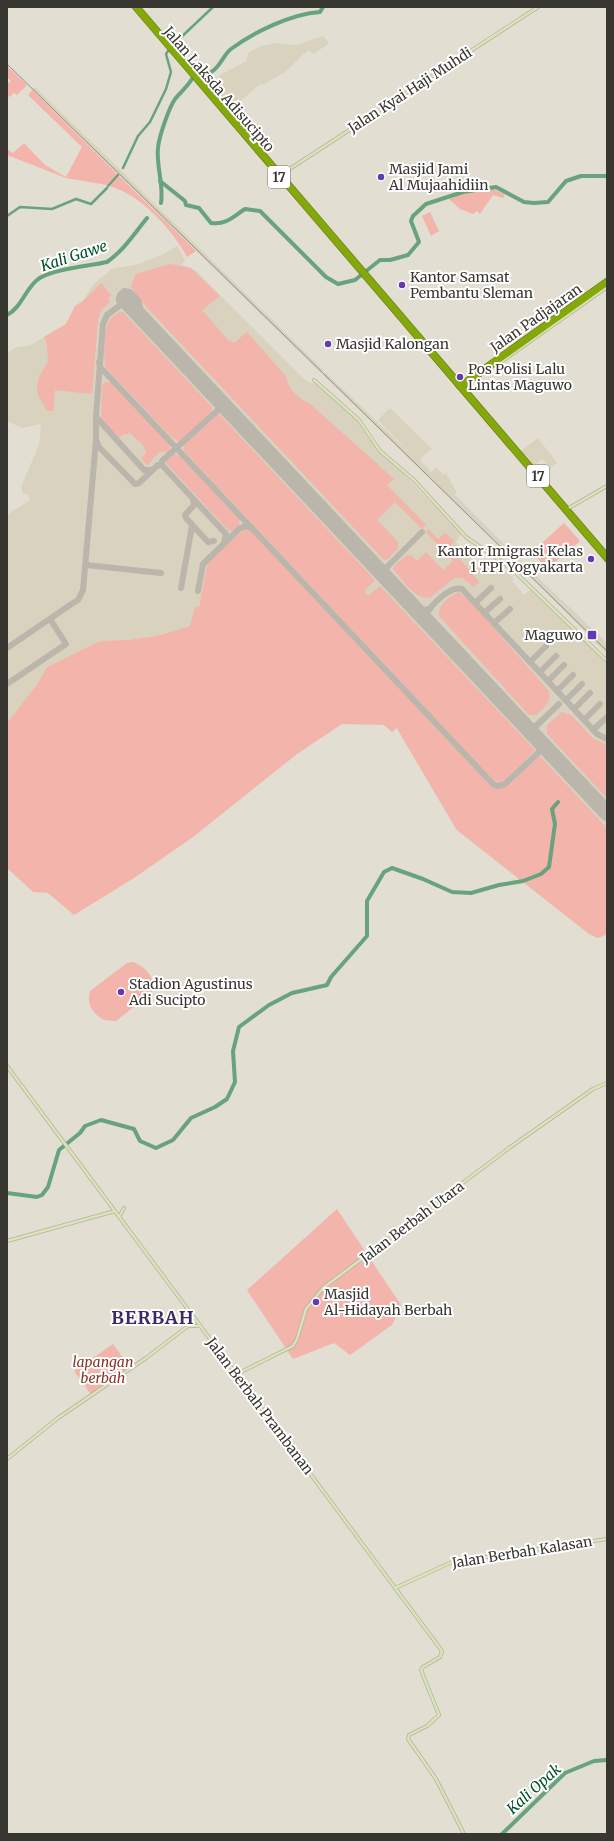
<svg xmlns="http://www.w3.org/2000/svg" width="614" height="1841" viewBox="0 0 614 1841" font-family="Merriweather,serif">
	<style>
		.built { fill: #d8d2be }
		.green { fill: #f2b4ab }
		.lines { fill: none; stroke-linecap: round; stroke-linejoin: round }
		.canal { stroke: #68a37d; stroke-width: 2.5 }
		.river { stroke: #68a37d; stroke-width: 4 }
		.taxiway { stroke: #bab6ac; stroke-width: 6 }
		.runway { stroke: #bab6ac; stroke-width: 16 }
		.secondary-casing { stroke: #b5b1a4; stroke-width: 4 }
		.highway-casing { stroke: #6a8018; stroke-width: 5 }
		.secondary { stroke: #dae5b6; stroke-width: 2.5 }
		.highway { stroke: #85a80a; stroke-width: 3.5 }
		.rail { stroke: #928f86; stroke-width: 1 }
		.poi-dot { fill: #633ab2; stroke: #fff; stroke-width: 1.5 }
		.labels { text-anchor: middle; stroke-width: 4; stroke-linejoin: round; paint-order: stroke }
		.shield { fill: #fff; stroke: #74726f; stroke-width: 1 }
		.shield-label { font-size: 13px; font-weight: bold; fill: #383631 }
		.street-label { font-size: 14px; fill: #383631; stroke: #fff }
		.poi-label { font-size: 14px; fill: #383631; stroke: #fff; text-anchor: start }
		.park-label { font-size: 14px; font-style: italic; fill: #86342b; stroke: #fff }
		.water-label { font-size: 15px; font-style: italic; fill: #04512c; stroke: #fff }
		.district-label { font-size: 18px; font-weight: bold; letter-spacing: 1px; fill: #3b2a65; stroke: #fff }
	</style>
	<rect width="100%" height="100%" fill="#e2ded1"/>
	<g class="built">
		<polygon points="323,36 329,43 314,54 308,50 285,72 264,84 259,85 231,109 210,84 223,73 247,61 248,53 261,46 277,43 296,45"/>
		<polygon points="35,87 107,157 324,371 321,373 294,347 32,90"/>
		<polygon points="177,246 185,260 181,265 191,268 197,272 306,381 317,385 354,417 362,426 376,448 398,468 461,534 456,542 477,568 479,566 484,572 494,562 503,572 505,570 514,579 512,581 524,595 531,589 586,641 607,664 607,934 598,938 589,934 459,832 397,728 208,561 199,607 195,607 190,626 157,636 127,640 100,641 47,667 38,683 7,723 7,515 30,500 27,494 23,494 21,487 39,445 41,424 22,428 7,421 7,354 14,348 31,345 66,324 75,306 83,301 90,289 96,282 112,269 139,264 166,253"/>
		<polygon points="326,373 414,457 378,420 390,408 432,449 420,459 423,463 431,472 436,467 444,475 446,473 457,493 455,495 530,570 607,643 607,654 528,574 323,375"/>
		<polygon points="538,438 557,463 550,468 542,459 533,466 521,451"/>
	</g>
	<g class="green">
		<polygon points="7,66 27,85 17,95 14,93 9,97 7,95 7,84 11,81 7,77"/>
		<polygon points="32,90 118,175 107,185 66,178 7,155 7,149 13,153 24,143 45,165 66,177 82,147 28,95"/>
		<path d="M119,176L196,251L187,257C173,230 139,193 109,186Z"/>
		<polygon points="494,189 505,194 503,198 493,195 480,214 477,211 473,214 460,209 449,199 462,194"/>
		<polygon points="430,212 439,231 431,236 422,216"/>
		<path d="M170,264L191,268L220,296L202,310L228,340L234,343L247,332L286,376C286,387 299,399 309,403L394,479L387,485L426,525L422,529L395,502L377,520L398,542V548L388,559L384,560L138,298L131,286L136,274Z"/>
		<polygon points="101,283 111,295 108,299 110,302 101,310 98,320 92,394 55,390 53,411 47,411 38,395 37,388 39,376 48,362 47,344 44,337 66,324 75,306 83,301"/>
		<path d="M120,312H123L212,407L211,412L182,440L179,441L172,438L106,368C103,362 105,330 108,323C110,318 115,315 120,312Z"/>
		<polygon points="105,382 112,383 168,441 170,445 169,451 159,452 148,465 141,459 146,452 142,444 130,433 122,435 119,438 101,419 102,386"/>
		<polygon points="216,414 219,414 375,580 364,591 368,596 380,586 535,750 504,781 499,782 493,780 184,451 184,444 187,441"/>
		<polygon points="173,454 183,457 240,518 239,525 234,530 229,531 166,463 166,460"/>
		<polygon points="564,523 580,541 547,569 532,552"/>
		<path d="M246,528L251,530L490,785C512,796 523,763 540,756L607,828V934L598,938L589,934L456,829L399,732L397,728L392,732L384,725L342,724L297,754L193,837L134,878L74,915L48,893L33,892L7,868V723L38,683L47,667L100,641L127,640L157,636L190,626L195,607H199L208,561Z"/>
		<path d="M428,529L438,539L445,533L454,541L450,547L479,582L474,587L462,578H454L431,597C416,602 402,579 393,569L395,565L407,555L412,556L417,561L426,552L443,570L453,561L426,532Z"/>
		<path d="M459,592L472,603L548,690C554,701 543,708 536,715H529L440,617C435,608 450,595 459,592Z"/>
		<polygon points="562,712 571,715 594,739 607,745 607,798 547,734 547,725"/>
		<path d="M133,962C146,967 157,978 151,993L116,1021L104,1020C93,1014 86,1004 90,991L127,963Z"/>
		<polygon points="337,1209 401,1305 392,1325 350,1355 334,1343 293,1359 247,1290"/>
		<polygon points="113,1344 131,1369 92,1396 74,1371"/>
	</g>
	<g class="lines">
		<g class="canal">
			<polyline points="176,42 213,7"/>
			<polyline points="123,168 138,136 150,122 166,89 171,72 166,54 168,51"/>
			<polyline points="108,186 118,175"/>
			<polyline points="7,216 20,207 52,209 76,199 91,204 107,188"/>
		</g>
		<g class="river">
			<path d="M160,181L185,201L186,205L199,208L211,223C226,225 233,217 245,209L260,211L326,277L338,284L355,280L380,260H390L408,255L419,242L411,221L413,216L426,204L463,192L496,187L524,202L534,203L548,202L566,181L581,176H607"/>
			<path d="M161,203C164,185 156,166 158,148C159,136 169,108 175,99C183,89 190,85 196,72C201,73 206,75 211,72C220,68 223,55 231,49C254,32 291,14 320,12L323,7"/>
			<path d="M7,315C21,308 25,290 37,280C50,269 90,266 107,262C124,250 134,234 147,218"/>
			<polyline points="7,1193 37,1197 42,1195 48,1187 59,1150 80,1133 85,1126 101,1120 134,1129 140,1141 156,1148 173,1140 191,1118 215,1107 227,1099 235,1082 233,1051 239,1027 269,1005 292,993 327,985 331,977 367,936 367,901 384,872 392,868 423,879 452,892 471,893 499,885 523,881 541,874 549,867 555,824 552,809 558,802"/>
			<polyline points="502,1834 565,1773 594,1761 607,1760"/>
		</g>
		<g class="taxiway">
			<polyline points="130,306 122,304 119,301 120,295 124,291 130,292 138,300 143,319"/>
			<polyline points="99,362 100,367 493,784 498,786 505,784 540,751 544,749 549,751"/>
			<polyline points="219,409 219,400"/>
			<polyline points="96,417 144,470 152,470"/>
			<polyline points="96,440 99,447 135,484 139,483 158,465 162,465 226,534 224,543"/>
			<polyline points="162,465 162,461 219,409 226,408"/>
			<polyline points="193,499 194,505 185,515 186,518 208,542 214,541"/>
			<polyline points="86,565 161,573"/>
			<polyline points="376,568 381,569 387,567"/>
			<polyline points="385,577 384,572 387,567 422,532"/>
			<polyline points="181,588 192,526 191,523"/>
			<polyline points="198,591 203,564 240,528 246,526 252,528"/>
			<polyline points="475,603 491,588"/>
			<polyline points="415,608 421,611 429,609"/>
			<polyline points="484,613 500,599"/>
			<polyline points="494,623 510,609"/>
			<path d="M429,624L427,615C430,605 451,585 462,589L597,734L607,739"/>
			<polyline points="7,648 73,603 78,600 83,590 96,440 96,416 103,324 107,315 122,304"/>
			<polyline points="530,662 546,646"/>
			<polyline points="540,672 556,656"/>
			<polyline points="548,681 564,665"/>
			<polyline points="7,684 66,644 50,619"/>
			<polyline points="557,691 573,675"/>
			<polyline points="566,700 582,684"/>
			<polyline points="574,709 590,693"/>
			<polyline points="584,720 600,704"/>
			<polyline points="526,727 531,728 536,726 559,704"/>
			<polyline points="593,730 607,717"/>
			<polyline points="535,736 534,730 536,726"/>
			<polyline points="540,751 542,747 540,742"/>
		</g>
		<polyline class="runway" points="124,299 607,813"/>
		<g class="secondary-casing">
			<g id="secondary">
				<polyline points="282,174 538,7"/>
				<polyline points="496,364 501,362 607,287"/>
				<polyline points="314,380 359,420 380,451 414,480 466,537 512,569 607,661"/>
				<polyline points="567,509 607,486"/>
				<polyline points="7,1066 442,1651 440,1657 423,1667 421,1670 439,1715 427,1726 409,1735 408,1739 436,1779 464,1834"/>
				<polyline points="119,1217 124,1208"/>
				<polyline points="7,1241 115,1211"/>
				<polyline points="188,1326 200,1326"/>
				<polyline points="237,1374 293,1346 297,1339 306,1309 323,1288 509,1148 593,1089 607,1083"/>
				<polyline points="7,1459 58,1418 146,1358 196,1320"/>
				<polyline points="395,1588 452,1562 607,1539"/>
			</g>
		</g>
		<g class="highway-casing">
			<g id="highway">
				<polyline points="134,7 607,560"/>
				<polyline points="138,7 607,555"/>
				<polyline points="458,386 607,280"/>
				<polyline points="461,388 607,284"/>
			</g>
		</g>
		<use href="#secondary" class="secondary"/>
		<use href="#highway" class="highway"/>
		<polyline class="rail" points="7,64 607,651"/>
	</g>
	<g class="poi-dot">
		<circle cx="381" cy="177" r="4"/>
		<circle cx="402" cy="285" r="4"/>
		<circle cx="328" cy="344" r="4"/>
		<circle cx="460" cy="377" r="4"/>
		<circle cx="591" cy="559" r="4"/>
		<rect x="587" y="630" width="10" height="10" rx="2"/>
		<circle cx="121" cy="992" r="4"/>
		<circle cx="316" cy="1302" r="4"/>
	</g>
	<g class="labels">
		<g class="shield">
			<rect x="268" y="166" width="22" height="22" rx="3"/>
			<rect x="527" y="465" width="22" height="22" rx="3"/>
		</g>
		<g class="shield-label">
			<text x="279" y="182">17</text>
			<text x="538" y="481">17</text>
		</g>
		<g class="street-label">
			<text transform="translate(219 89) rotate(49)" y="5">Jalan Laksda Adisucipto</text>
			<text transform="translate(410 90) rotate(-33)" y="5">Jalan Kyai Haji Muhdi</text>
			<text transform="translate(536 318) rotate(-35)" y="5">Jalan Padjajaran</text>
			<text transform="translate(412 1222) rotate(-37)" y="5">Jalan Berbah Utara</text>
			<text transform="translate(260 1406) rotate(53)" y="5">Jalan Berbah Prambanan</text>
			<text transform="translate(522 1552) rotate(-9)" y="5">Jalan Berbah Kalasan</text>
		</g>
		<g class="poi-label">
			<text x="389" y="174">Masjid Jami<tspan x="389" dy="16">Al Mujaahidiin</tspan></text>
			<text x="410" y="282">Kantor Samsat<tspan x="410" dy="16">Pembantu Sleman</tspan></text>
			<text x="336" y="349">Masjid Kalongan</text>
			<text x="468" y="374">Pos Polisi Lalu<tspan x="468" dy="16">Lintas Maguwo</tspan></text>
			<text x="583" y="556" text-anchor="end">Kantor Imigrasi Kelas<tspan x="583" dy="16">1 TPI Yogyakarta</tspan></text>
			<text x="583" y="640" text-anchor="end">Maguwo</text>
			<text x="129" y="989">Stadion Agustinus<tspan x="129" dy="16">Adi Sucipto</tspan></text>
			<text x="324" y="1299">Masjid<tspan x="324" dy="16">Al-Hidayah Berbah</tspan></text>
		</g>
		<g class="park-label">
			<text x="103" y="1367">lapangan<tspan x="103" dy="16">berbah</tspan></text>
		</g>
		<g class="water-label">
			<text transform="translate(74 256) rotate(-18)" y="5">Kali Gawe</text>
			<text transform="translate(534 1789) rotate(-42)" y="5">Kali Opak</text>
		</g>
		<g class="district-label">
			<text x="153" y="1324">BERBAH</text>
		</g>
	</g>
	<rect width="614" height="1841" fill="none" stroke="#383631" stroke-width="16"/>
</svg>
